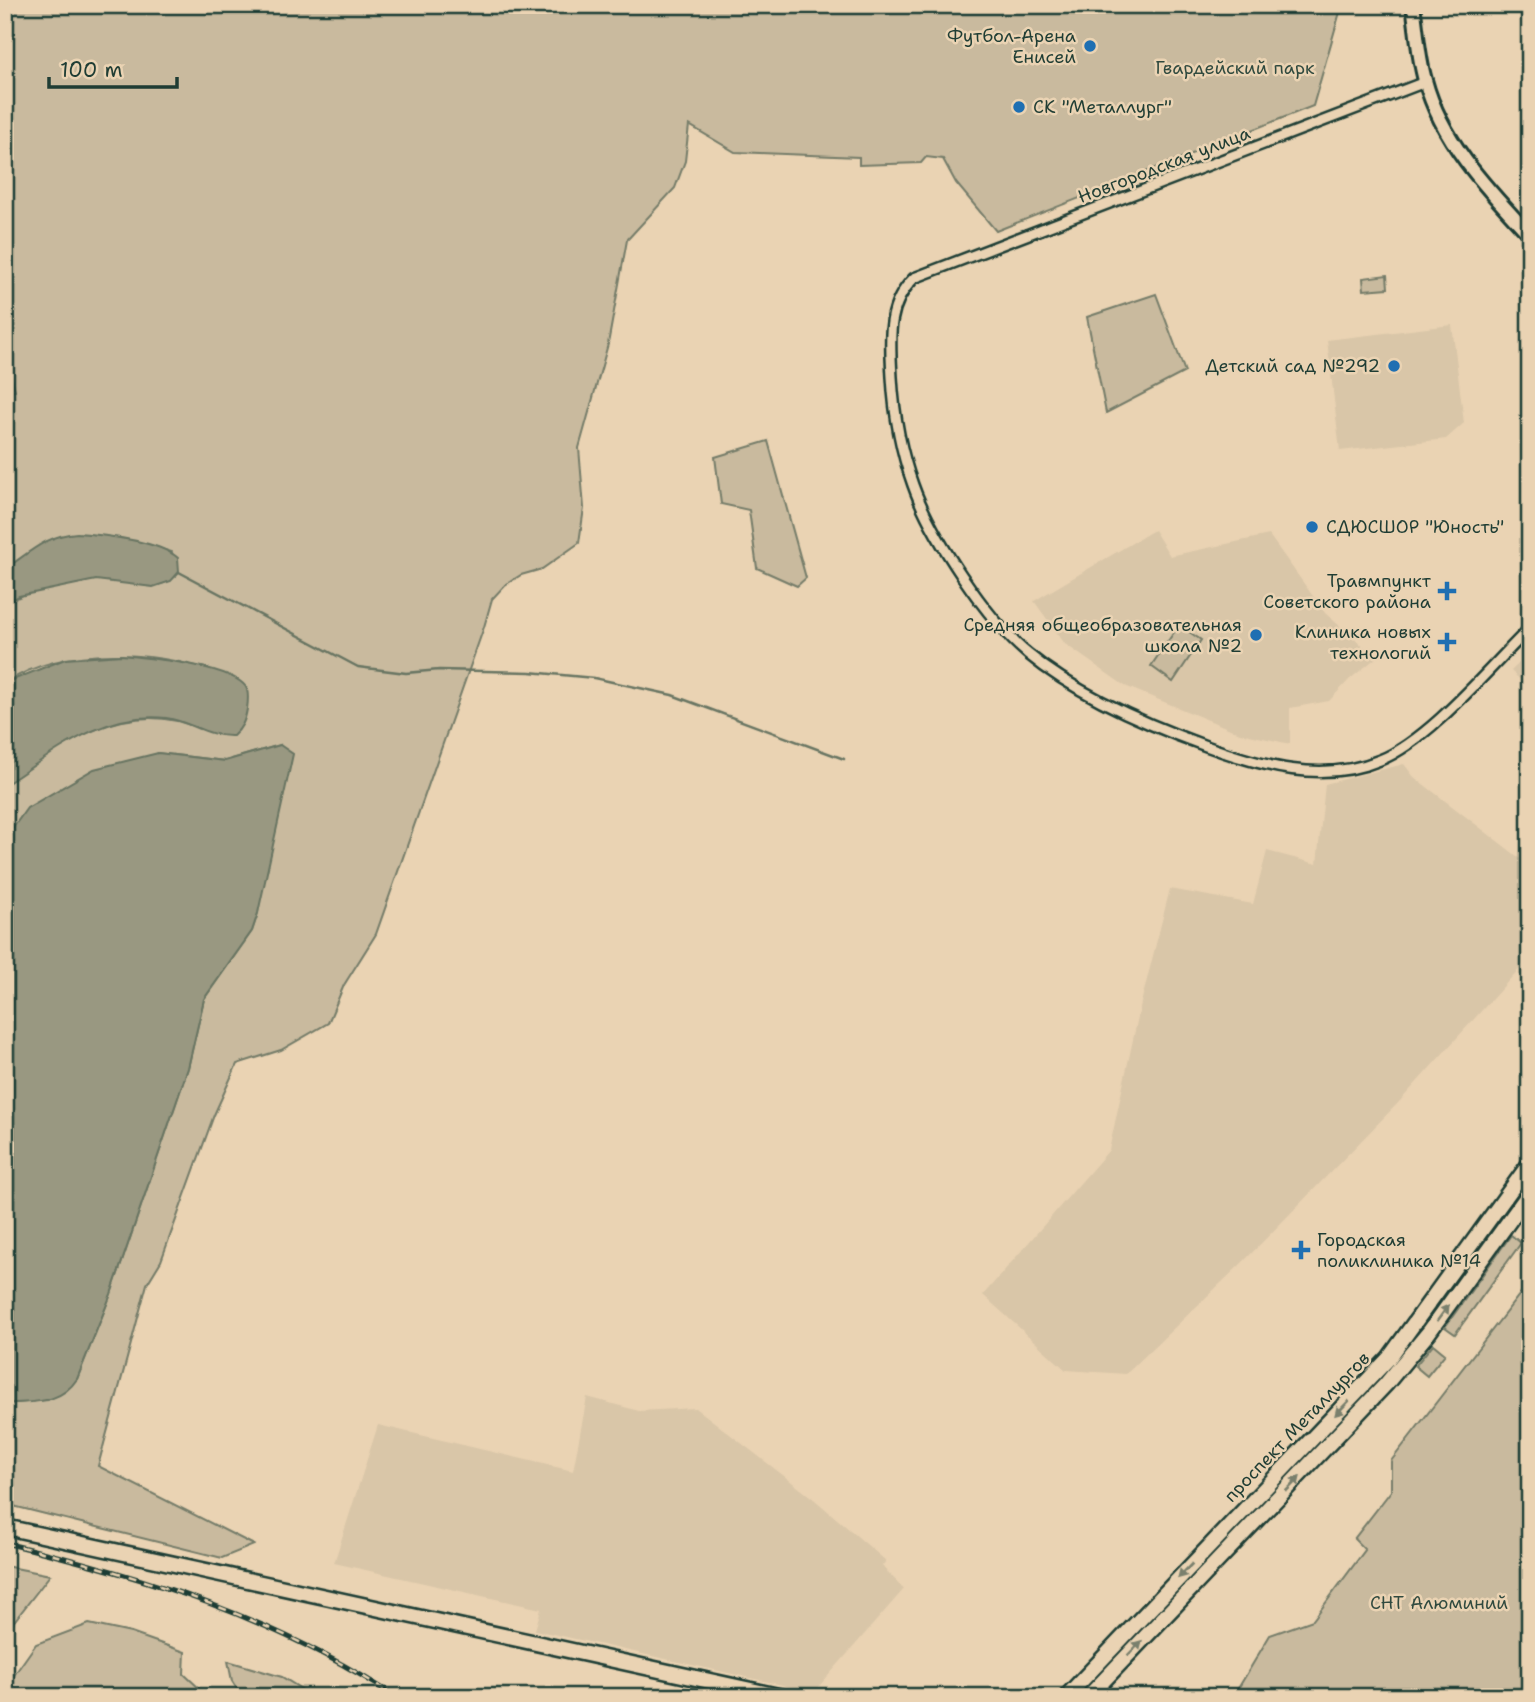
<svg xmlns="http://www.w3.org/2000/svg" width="1535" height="1702" viewBox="0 0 1535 1702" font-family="'Shantell Sans',sans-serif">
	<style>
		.built { fill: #d9c6a8 }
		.green { fill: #c9ba9e; stroke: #747c69; stroke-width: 2 }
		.water { fill: #999881; stroke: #687462; stroke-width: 2 }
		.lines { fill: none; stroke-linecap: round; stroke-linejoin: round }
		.stream { stroke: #687462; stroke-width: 2.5 }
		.street-casing { stroke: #1f3d34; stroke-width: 14 }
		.secondary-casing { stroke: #1f3d34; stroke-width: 18 }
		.primary-casing { stroke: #1f3d34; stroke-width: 19 }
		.street { stroke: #ead3b3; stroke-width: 9 }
		.secondary { stroke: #ead3b3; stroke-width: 12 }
		.primary { stroke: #ead3b3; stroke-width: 14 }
		.rail-casing { stroke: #1f3d34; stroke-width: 5 }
		.rail { stroke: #ead3b3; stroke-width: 2.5; stroke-dasharray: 8; stroke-linecap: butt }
		.oneway { fill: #7a806d }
		.poi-dot { fill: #1f6fb2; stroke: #ead3b3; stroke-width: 2.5 }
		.labels { text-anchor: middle; stroke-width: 5; stroke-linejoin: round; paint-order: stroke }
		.poi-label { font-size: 18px; fill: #1f3d34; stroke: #ead3b3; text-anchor: end }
		.park-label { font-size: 18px; fill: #304a3f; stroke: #ead3b3 }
		.street-label { font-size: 18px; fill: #1f3d34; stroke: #ead3b3 }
	</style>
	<rect width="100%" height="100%" fill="#ead3b3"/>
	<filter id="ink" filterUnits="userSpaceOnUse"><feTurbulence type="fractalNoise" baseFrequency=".0143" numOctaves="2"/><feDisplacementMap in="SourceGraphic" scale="14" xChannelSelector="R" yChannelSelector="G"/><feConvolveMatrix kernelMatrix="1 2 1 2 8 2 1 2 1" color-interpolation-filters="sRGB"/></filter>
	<g filter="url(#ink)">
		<g class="built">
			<polygon points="1452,325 1464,423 1446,439 1340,451 1327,340"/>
			<polygon points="1154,530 1170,556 1269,535 1325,613 1376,658 1350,679 1329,701 1290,708 1290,744 1240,733 1125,686 1065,644 1034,601"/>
			<polygon points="1530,652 1530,689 1511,671"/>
			<polygon points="1404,764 1414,777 1530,866 1530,957 1399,1102 1244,1261 1126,1374 1066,1370 983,1295 1109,1150 1141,1003 1170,889 1253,904 1267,851 1317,864 1325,784"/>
			<polygon points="587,1397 639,1411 696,1408 815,1500 886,1561 882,1566 904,1589 814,1692 535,1630 541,1609 334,1563 378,1425 573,1471"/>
		</g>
		<g class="green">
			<path d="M5,5H1342L1313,106L996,231L956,183L943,159L926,157L921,163L859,165V157L735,152L689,125L685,161L675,188L627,240L608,344L579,448L584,508L579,543L542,569L521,575L505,585L492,599L484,627L376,934L344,985L328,1023L281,1050L237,1064L214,1115L161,1261L147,1284L98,1466L254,1545L222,1558L5,1504V1404L48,1400L77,1379L111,1294L188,1068L204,999L252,931L258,913L280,745L225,761L158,753L9,833L5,839V785C60,744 129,696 199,729L238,681C170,651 70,641 5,683V604C31,589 66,582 96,580C124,578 152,596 176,576L172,552L150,546L18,561L5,569V394L15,390L10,371L5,372V277L11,223L5,207V89C10,75 5,25 5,5Z"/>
			<polygon points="1387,275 1388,288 1364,290 1363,278"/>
			<polygon points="1156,294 1185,372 1106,413 1087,317"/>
			<polygon points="768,441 806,578 797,586 757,568 749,510 721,504 715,457"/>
			<polygon points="1179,625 1201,640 1173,682 1151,666"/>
			<polygon points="1511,1235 1521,1243 1455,1334 1445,1327"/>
			<polygon points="1530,1281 1530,1697 1233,1697 1270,1635 1313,1620 1365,1550 1354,1539 1391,1491 1391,1461"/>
			<polygon points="1433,1344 1445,1354 1427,1376 1415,1366"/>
			<polygon points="5,1566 50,1575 5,1633"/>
			<polygon points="89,1624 131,1633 185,1652 184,1674 200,1689 191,1697 5,1697 5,1688 36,1644"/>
			<polygon points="228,1661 282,1677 314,1697 242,1697 232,1681"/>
		</g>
		<g class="water">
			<path d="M77,533C103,535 159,541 178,558L179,572L171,581L153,587L96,580L19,596L5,604V569C29,553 46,535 77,533Z"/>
			<path d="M122,655C147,658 231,665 246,687C249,693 248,702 247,709C245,721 242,728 233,736C208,737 189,721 166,718C102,711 54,753 5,785V683L65,659Z"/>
			<path d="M280,745L293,754L258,913L252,931L204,999L188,1068L111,1294L77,1379C60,1405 33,1401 5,1404V839L27,808L94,769L158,753L225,761Z"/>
		</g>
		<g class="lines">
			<polyline class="stream" points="179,572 358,667 406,673 439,670 530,672 594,678 672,695 844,759"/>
			<g class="street-casing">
				<path id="street" d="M1425,82L914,278C886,306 890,339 892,377C894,412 901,452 913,485C931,536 987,620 1028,654C1075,693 1148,725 1206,746C1261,766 1323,784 1380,760C1430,740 1490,667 1530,628"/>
			</g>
			<g class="secondary-casing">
				<path id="secondary" d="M1413,5C1417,30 1418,56 1425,80C1441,141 1488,190 1530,235"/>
			</g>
			<g class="primary-casing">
				<g id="primary">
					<polyline points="5,1527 783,1697"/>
					<polyline points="1066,1697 1389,1358 1530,1163"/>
					<polyline points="1088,1697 1386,1384 1429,1332 1530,1192"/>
				</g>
			</g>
			<use href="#street" class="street"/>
			<use href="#secondary" class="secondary"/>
			<use href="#primary" class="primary"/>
			<g class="rail-casing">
				<path id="rail" d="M5,1543C144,1576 276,1618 396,1697"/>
			</g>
			<use href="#rail" class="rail"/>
		</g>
		<defs><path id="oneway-solid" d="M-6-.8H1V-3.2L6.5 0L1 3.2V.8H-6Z" transform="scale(1.75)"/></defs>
		<g class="oneway">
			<use href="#oneway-solid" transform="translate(1443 1313) rotate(-54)"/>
			<use href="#oneway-solid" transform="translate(1342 1408) rotate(134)"/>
			<use href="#oneway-solid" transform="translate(1293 1484) rotate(-46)"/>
			<use href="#oneway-solid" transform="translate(1185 1571) rotate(134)"/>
			<use href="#oneway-solid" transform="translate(1135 1648) rotate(-46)"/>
		</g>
	</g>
	<g class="poi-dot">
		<circle cx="1090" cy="46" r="7"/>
		<circle cx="1019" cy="107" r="7"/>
		<circle cx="1394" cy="366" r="7"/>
		<circle cx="1312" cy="527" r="7"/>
		<path d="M1443.5 580.5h7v7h7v7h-7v7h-7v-7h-7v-7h7z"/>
		<circle cx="1256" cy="635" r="7"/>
		<path d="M1443.5 631.5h7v7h7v7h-7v7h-7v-7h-7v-7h7z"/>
		<path d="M1297.5 1239.5h7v7h7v7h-7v7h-7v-7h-7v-7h7z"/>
	</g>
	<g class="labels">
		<g class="poi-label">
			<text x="1076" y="42">Футбол-Арена<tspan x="1076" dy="21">Енисей</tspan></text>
			<text x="1033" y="113" text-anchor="start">СК "Металлург"</text>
			<text x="1380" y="372">Детский сад №292</text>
			<text x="1326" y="533" text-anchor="start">СДЮСШОР "Юность"</text>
			<text x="1431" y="587">Травмпункт<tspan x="1431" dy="21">Советского района</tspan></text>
			<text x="1242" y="631">Средняя общеобразовательная<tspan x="1242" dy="21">школа №2</tspan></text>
			<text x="1431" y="638">Клиника новых<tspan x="1431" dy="21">технологий</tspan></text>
			<text x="1317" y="1246" text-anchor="start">Городская<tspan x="1317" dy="21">поликлиника №14</tspan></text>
		</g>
		<g class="park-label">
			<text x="1235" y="74">Гвардейский парк</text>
			<text x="1439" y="1609">СНТ Алюминий</text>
		</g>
		<g class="street-label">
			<text transform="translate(1164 165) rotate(-21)" y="6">Новгородская улица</text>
			<text transform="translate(1297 1427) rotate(-46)" y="6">проспект Металлургов</text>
		</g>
	</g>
	<rect width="1535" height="1702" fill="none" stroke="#ead3b3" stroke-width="28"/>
	<rect x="14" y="14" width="1507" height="1674" fill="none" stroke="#1f3d34" stroke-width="2.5" filter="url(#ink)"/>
	<path d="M49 77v10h128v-10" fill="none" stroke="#1f3d34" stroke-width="3.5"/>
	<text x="60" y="77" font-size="21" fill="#1f3d34" stroke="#ead3b3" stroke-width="5" paint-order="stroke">100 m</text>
</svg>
